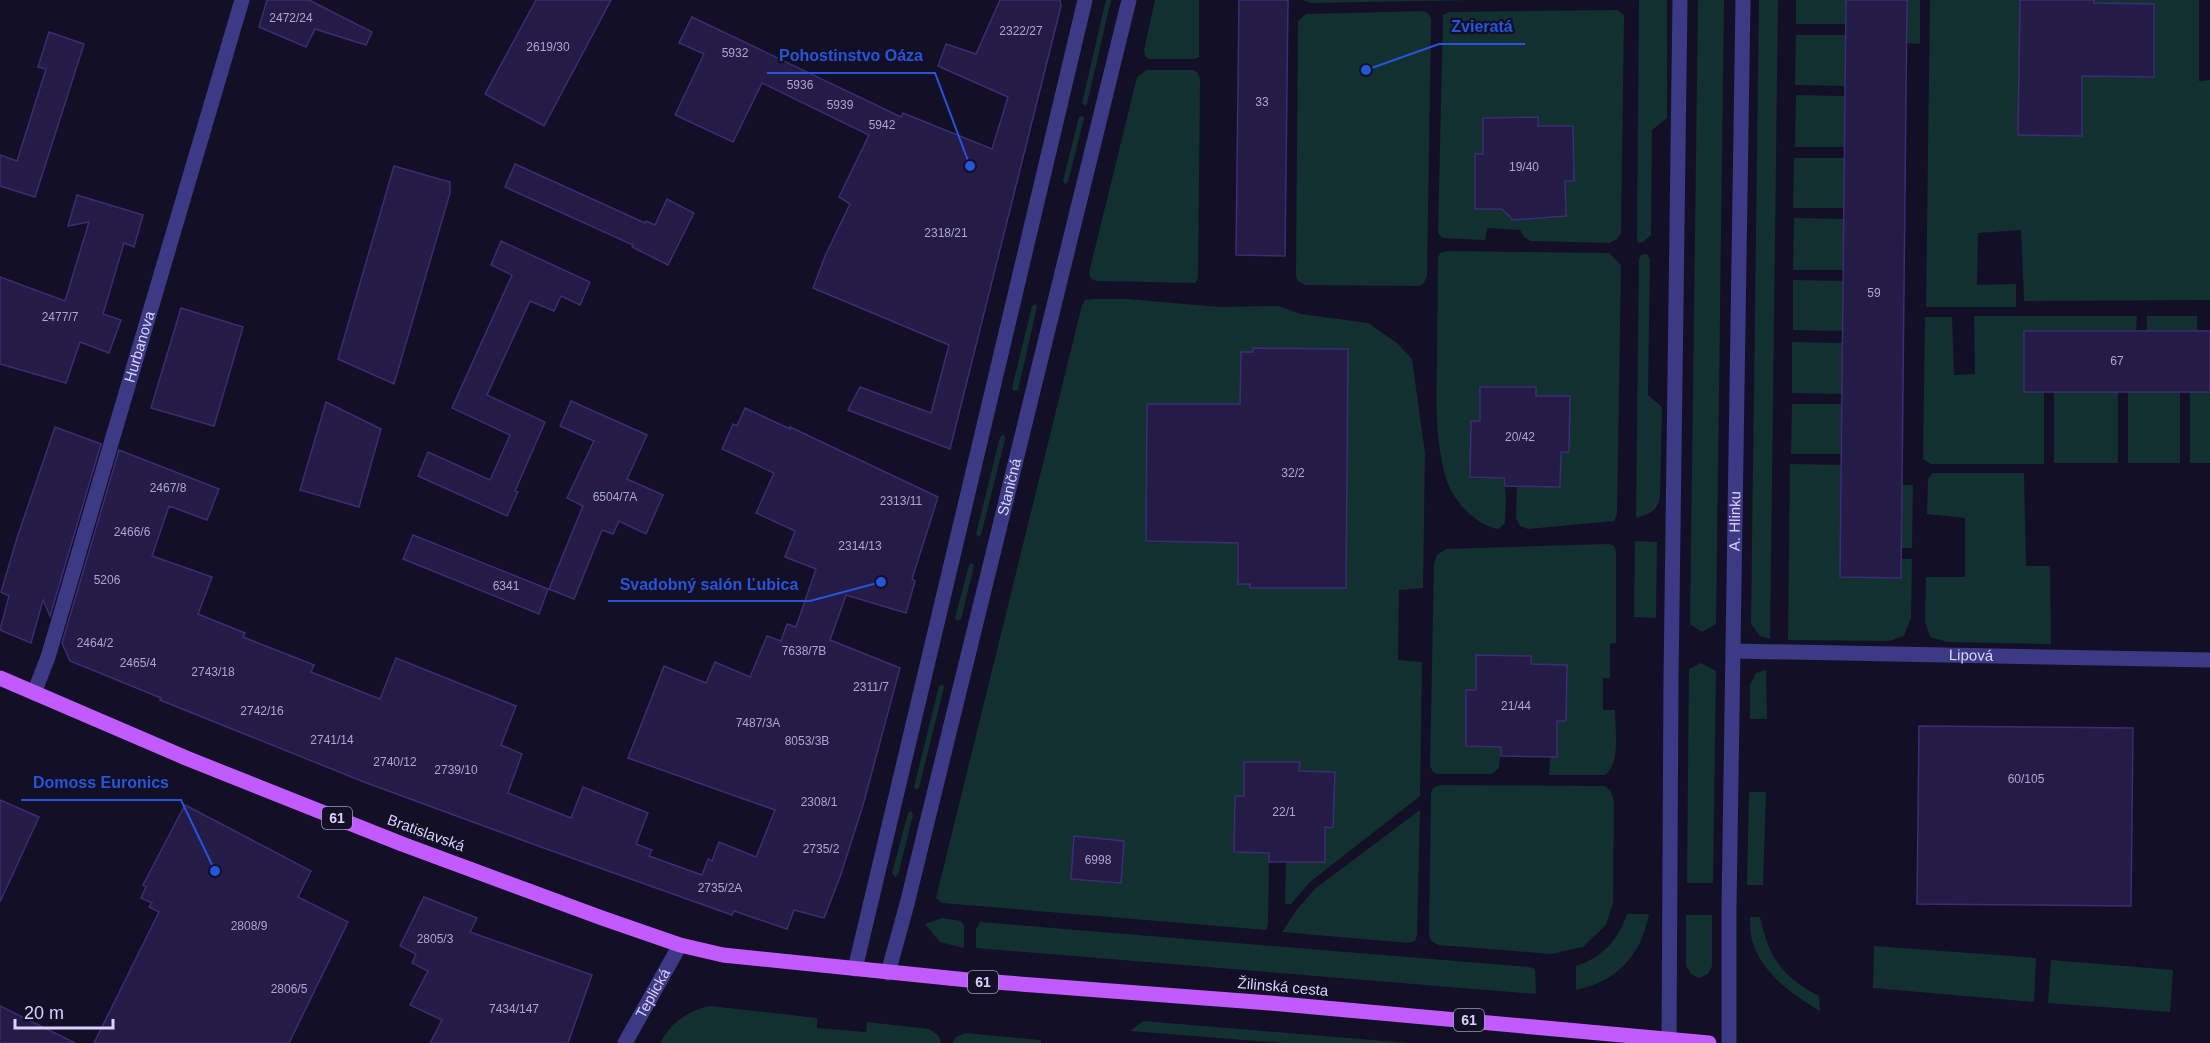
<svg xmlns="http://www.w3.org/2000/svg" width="2210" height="1043" viewBox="0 0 2210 1043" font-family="Arial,sans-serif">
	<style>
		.green { fill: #12302f }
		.building { fill: #241b47; stroke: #3b2d73; stroke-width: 1.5 }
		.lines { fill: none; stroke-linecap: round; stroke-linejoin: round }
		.street { stroke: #3d3a85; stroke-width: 15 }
		.primary { stroke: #c25bff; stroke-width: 15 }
		.labels { text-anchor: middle; stroke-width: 4.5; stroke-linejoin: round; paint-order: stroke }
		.number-label { font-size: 12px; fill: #aca6d1 }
		.shield { fill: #130f26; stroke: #9e99be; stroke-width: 1.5 }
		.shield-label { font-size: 14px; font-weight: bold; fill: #d9d4ff }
		.street-label { font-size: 15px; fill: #d9d4ff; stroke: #130f26 }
		.leader { fill: none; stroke: #2655da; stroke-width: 2 }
		.callout-dot { fill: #2655da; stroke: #130f26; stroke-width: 2 }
		.callout-label { font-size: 16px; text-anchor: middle; font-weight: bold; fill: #2655da; stroke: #130f26; stroke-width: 4.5; stroke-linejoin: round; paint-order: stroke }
	</style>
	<rect width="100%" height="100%" fill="#130f26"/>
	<g class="green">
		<polygon points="1106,0 1111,0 1087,104 1085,106 1082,103"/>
		<polygon points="1155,0 1199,0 1199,57 1194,59 1149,59 1145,56 1144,50"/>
		<polygon points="1303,0 1474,0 1311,3"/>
		<polygon points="1639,0 1667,0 1667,118 1652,130 1651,235 1643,242 1638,243 1637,239"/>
		<polygon points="1698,0 1724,0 1716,624 1702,632 1690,624"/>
		<polygon points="1759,0 1778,0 1770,639 1760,636 1751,624"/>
		<rect x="1796" y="0" width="50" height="24"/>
		<polygon points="1907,0 1920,0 1920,44 1906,43"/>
		<polygon points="1930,0 2199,0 2199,81 2210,80 2210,300 2024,301 2021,230 1978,233 1977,285 2016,284 2016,307 1926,307"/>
		<polygon points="1617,10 1624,15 1621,233 1617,239 1609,243 1531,241 1524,237 1520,230 1487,228 1485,240 1442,238 1438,233 1443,15 1449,12"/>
		<polygon points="1424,11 1429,14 1431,19 1427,276 1424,283 1419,286 1305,285 1298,281 1296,276 1298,21 1306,14"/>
		<polygon points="1796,35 1846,35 1845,86 1795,85"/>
		<polygon points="1147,70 1193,70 1197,72 1200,78 1198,278 1195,283 1097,281 1091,279 1089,273 1137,77"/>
		<polygon points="1796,95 1845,96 1844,147 1795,147"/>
		<polygon points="1082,116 1084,118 1068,182 1065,184 1063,181 1079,117"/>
		<polygon points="1794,158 1844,158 1844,208 1793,208"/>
		<polygon points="1794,218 1844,219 1843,270 1793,270"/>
		<path d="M1448,251L1609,253L1621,265L1617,514L1614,521L1528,529L1520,526L1516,518L1517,487H1560L1561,452H1569L1570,396H1536V387H1480V421L1471,422L1470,477L1504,478L1506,499L1505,523L1498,529C1477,525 1454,503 1447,481C1435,444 1436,402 1437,363C1437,328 1438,293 1438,258L1440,253Z"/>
		<path d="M1647,254L1650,259L1648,395L1662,407L1660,497C1657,512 1649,514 1636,518L1639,259L1641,255Z"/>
		<polygon points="1793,280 1843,281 1843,331 1793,330"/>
		<polygon points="1093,299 1127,299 1219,307 1279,306 1301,314 1368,323 1397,343 1412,359 1425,453 1423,588 1399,590 1398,660 1422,662 1420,796 1310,882 1291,904 1285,904 1286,862 1269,862 1268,924 1266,930 942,903 936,898 1082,305 1085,300"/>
		<polygon points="1036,304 1037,307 1018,390 1014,391 1012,388 1032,306"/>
		<polygon points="1974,316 2137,316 2136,331 2024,331 2024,392 2044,392 2044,464 1931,464 1923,459 1925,317 1952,317 1954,375 1975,374"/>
		<rect x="2147" y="316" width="50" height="15"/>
		<polygon points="1792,342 1843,343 1842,394 1792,393"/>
		<rect x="2054" y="392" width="64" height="71"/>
		<rect x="2128" y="392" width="52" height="71"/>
		<rect x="2190" y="392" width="20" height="71"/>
		<polygon points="1792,404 1842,404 1842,454 1791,454"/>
		<polygon points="1004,434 1005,439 981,535 978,537 976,534 1000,437"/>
		<polygon points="1790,464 1842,465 1840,577 1901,578 1902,559 1912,559 1911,618 1904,636 1889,641 1788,640"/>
		<polygon points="1932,473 2024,473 2026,566 2050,566 2051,644 1947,642 1930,637 1925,621 1926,577 1965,577 1965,518 1927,514 1928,479"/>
		<polygon points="1902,485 1913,485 1912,548 1902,548"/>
		<polygon points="1635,541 1657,542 1656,618 1634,617"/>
		<path d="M1609,544L1614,546L1616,551V643L1610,644V678H1603V710H1615C1615,729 1621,763 1605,775H1549L1550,757L1557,756V721H1566L1567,665L1531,664V656L1476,655V690L1466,691V746L1501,747L1499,768L1492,774H1437L1433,772L1430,766L1434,563L1437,555L1446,549Z"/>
		<polygon points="972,563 974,566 961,619 957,621 955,618 969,565"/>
		<polygon points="1701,663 1716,671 1713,883 1687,883 1689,669"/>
		<polygon points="1766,670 1767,719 1750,719 1750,685 1756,673"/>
		<polygon points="943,684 944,687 919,788 916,790 914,787 939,686"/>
		<polygon points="1439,785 1605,786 1611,792 1614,801 1613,903 1606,925 1583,947 1551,954 1439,945 1432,942 1429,936 1431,793 1433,788"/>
		<polygon points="1749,792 1766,792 1763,885 1747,885"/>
		<polygon points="1420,810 1417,935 1415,941 1409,943 1282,932 1298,908 1316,888"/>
		<polygon points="911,811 913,815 898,875 895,877 892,873 908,813"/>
		<path d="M1627,914H1649C1641,955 1618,981 1576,990V966C1602,958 1619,939 1627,914Z"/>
		<polygon points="1686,915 1712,915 1712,966 1708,974 1699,978 1691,974 1686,966"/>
		<path d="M1750,917H1760C1769,958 1782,977 1819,996L1820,1011C1793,995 1761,973 1752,940C1750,933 1750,924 1750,917Z"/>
		<polygon points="942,918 961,921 964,926 964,948 940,942 925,924"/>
		<polygon points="980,922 1529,967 1535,969 1536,994 976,948 976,929"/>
		<polygon points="1874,946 2036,958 2034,1002 1873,988"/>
		<polygon points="2051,960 2173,970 2170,1012 2048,1003"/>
		<path d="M710,1006L817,1018V1028L866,1032L867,1022L929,1029L938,1035L941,1043H660C671,1023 687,1011 710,1006Z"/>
		<polygon points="1143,1021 1409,1043 1283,1043 1130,1031"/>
		<polygon points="965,1033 1041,1040 1041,1043 952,1043 956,1037"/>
	</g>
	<g class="building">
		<polygon points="267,0 309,0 372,32 366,45 315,29 306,47 259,27"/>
		<polygon points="536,0 611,0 544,126 485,94"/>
		<polygon points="1000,0 1060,0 1061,6 950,449 848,410 860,387 931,413 949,345 813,288 825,256 850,204 839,197 869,135 762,83 733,142 675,115 704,54 679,43 692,17 901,117 903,113 992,149 1008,97 938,66 946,44 976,54"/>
		<polygon points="1239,0 1288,0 1285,256 1236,255"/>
		<polygon points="1846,0 1907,0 1901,578 1840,577"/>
		<polygon points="2020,0 2094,0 2094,3 2154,4 2154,77 2082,76 2082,136 2018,135"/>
		<polygon points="49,32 84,44 35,197 0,186 0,155 17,161 46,69 38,67"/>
		<polygon points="1538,117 1538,126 1573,126 1574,181 1565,181 1566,216 1513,220 1502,209 1475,209 1475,154 1483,154 1483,118"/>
		<polygon points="515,164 645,223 646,221 655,225 667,199 694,213 668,265 632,247 633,245 505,187"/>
		<polygon points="394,166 450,182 450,193 394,384 338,359"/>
		<polygon points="77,195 143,215 134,247 124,243 103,314 121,320 109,353 80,342 66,383 0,364 0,277 65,301 89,222 68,226"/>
		<polygon points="501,241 590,282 580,305 561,296 554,311 530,301 487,395 545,422 515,491 518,492 507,516 418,476 428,452 490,480 510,435 452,408 512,275 491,265"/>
		<polygon points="181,308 243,327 214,426 151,408"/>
		<rect x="2024" y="331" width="186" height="61"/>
		<polygon points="1253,348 1348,349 1346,588 1250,588 1250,584 1238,584 1238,543 1146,541 1147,404 1240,404 1241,352 1253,352"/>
		<polygon points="1480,387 1536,387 1536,396 1570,396 1569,452 1561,452 1560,487 1505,486 1504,478 1470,477 1471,421 1480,421"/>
		<polygon points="571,401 647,435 627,479 663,495 646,534 619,521 613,534 602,530 574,599 549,589 583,506 567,498 594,441 560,426"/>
		<polygon points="326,402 381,429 359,507 300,490"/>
		<polygon points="745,408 790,429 790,427 938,497 912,579 915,581 906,613 846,595 830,640 900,668 863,805 840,877 824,918 794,910 787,929 734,911 732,915 541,847 364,782 160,700 161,698 70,661 62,643 119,450 219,489 207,520 169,506 152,556 212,577 198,614 245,633 243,637 314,665 311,672 380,699 396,658 516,706 501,745 522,754 508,793 571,818 583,787 648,813 636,844 652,850 649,856 702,875 708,859 712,861 719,842 756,857 775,810 628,758 664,666 706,683 715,662 750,677 767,636 781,641 787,624 796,627 816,569 785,557 795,531 756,513 774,473 722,449 733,424 737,426"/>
		<polygon points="55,427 101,444 50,616 43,600 31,643 0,630 9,596 1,592 17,538"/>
		<polygon points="413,535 548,589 539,614 403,559"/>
		<polygon points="1476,655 1531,656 1531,664 1567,665 1566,721 1557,721 1557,757 1501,756 1501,747 1466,746 1466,690 1476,690"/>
		<polygon points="1919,726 2133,728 2131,906 1917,904"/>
		<polygon points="1244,762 1300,762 1299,771 1335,772 1333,828 1325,827 1325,862 1269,862 1269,853 1234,852 1235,796 1244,796"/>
		<polygon points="0,800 39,817 0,902"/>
		<polygon points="185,805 311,871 298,897 348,922 289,1043 94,1043 159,912 149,907 152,903 141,898 146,887 143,885"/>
		<polygon points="1074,836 1124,841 1121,883 1071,879"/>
		<polygon points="424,897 477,918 470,932 592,975 568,1043 430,1043 442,1020 410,1005 428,971 412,963 416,954 400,946"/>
		<polygon points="0,1006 75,1043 0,1043"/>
	</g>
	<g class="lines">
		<g class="street">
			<path id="s1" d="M1733,651L2210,660"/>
			<path id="s2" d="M34,693L48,657L242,0"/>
			<polyline points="855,969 1085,0"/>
			<path id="s3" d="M888,973L907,904L1129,0"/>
			<path id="s4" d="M625,1043L680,945"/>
			<polyline points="1669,1043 1671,680 1680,0"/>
			<path id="s5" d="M1729,1043V907L1743,0"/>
		</g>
		<polyline class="primary" points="0,678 186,758 402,844 602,918 680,945 723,955 968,980 1270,1003 1709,1043"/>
	</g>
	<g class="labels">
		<g class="number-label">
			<text x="291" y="22">2472/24</text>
			<text x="1021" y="35">2322/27</text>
			<text x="548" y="51">2619/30</text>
			<text x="735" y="57">5932</text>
			<text x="800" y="89">5936</text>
			<text x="1262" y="106">33</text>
			<text x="840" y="109">5939</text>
			<text x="882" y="129">5942</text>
			<text x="1524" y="171">19/40</text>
			<text x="946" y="237">2318/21</text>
			<text x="1874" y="297">59</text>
			<text x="60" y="321">2477/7</text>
			<text x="2117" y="365">67</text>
			<text x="1520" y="441">20/42</text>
			<text x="1293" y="477">32/2</text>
			<text x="168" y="492">2467/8</text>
			<text x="615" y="501">6504/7A</text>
			<text x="901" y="505">2313/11</text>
			<text x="132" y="536">2466/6</text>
			<text x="860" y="550">2314/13</text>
			<text x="107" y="584">5206</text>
			<text x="506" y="590">6341</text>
			<text x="95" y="647">2464/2</text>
			<text x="804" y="655">7638/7B</text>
			<text x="138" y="667">2465/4</text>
			<text x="213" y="676">2743/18</text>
			<text x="871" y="691">2311/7</text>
			<text x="1516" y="710">21/44</text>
			<text x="262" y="715">2742/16</text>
			<text x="758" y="727">7487/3A</text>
			<text x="332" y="744">2741/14</text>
			<text x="807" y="745">8053/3B</text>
			<text x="395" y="766">2740/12</text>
			<text x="456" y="774">2739/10</text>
			<text x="2026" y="783">60/105</text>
			<text x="819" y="806">2308/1</text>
			<text x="1284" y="816">22/1</text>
			<text x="821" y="853">2735/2</text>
			<text x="1098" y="864">6998</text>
			<text x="720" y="892">2735/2A</text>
			<text x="249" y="930">2808/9</text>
			<text x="435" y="943">2805/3</text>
			<text x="289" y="993">2806/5</text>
			<text x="514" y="1013">7434/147</text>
		</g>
		<g class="shield">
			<rect x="322" y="807" width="30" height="22" rx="4.5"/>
			<rect x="968" y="971" width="30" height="22" rx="4.5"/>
			<rect x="1454" y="1009" width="30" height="22" rx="4.5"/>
		</g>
		<g class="shield-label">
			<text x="337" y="823">61</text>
			<text x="983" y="987">61</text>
			<text x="1469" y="1025">61</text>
		</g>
		<g class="street-label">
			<text dy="5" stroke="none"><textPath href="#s2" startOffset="362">Hurbanova</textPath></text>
			<text dy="5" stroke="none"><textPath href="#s3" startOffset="501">Staničná</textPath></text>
			<text dy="5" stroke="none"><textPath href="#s5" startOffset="522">A. Hlinku</textPath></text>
			<text dy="5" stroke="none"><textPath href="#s1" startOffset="238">Lipová</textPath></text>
			<text transform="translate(426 833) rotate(20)" y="5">Bratislavská</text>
			<text transform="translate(1283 987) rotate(5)" y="5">Žilinská cesta</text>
			<text dy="5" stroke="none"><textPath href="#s4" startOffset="57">Teplická</textPath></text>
		</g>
	</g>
	<path class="leader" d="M1366 70L1439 44H1525M970 166L935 73H767M881 582L810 601H608M215 871L181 800H21"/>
	<g class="callout-dot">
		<circle cx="1366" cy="70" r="6"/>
		<circle cx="970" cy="166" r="6"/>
		<circle cx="881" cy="582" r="6"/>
		<circle cx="215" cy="871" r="6"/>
	</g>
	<g class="callout-label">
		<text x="1482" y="32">Zvieratá</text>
		<text x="851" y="61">Pohostinstvo Oáza</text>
		<text x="709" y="590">Svadobný salón Ľubica</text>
		<text x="101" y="788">Domoss Euronics</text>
	</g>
	<path d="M15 1019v9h98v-9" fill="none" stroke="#d9d4ff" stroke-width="3"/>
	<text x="24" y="1019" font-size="18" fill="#d9d4ff" stroke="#130f26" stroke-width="4.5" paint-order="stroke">20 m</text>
</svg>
